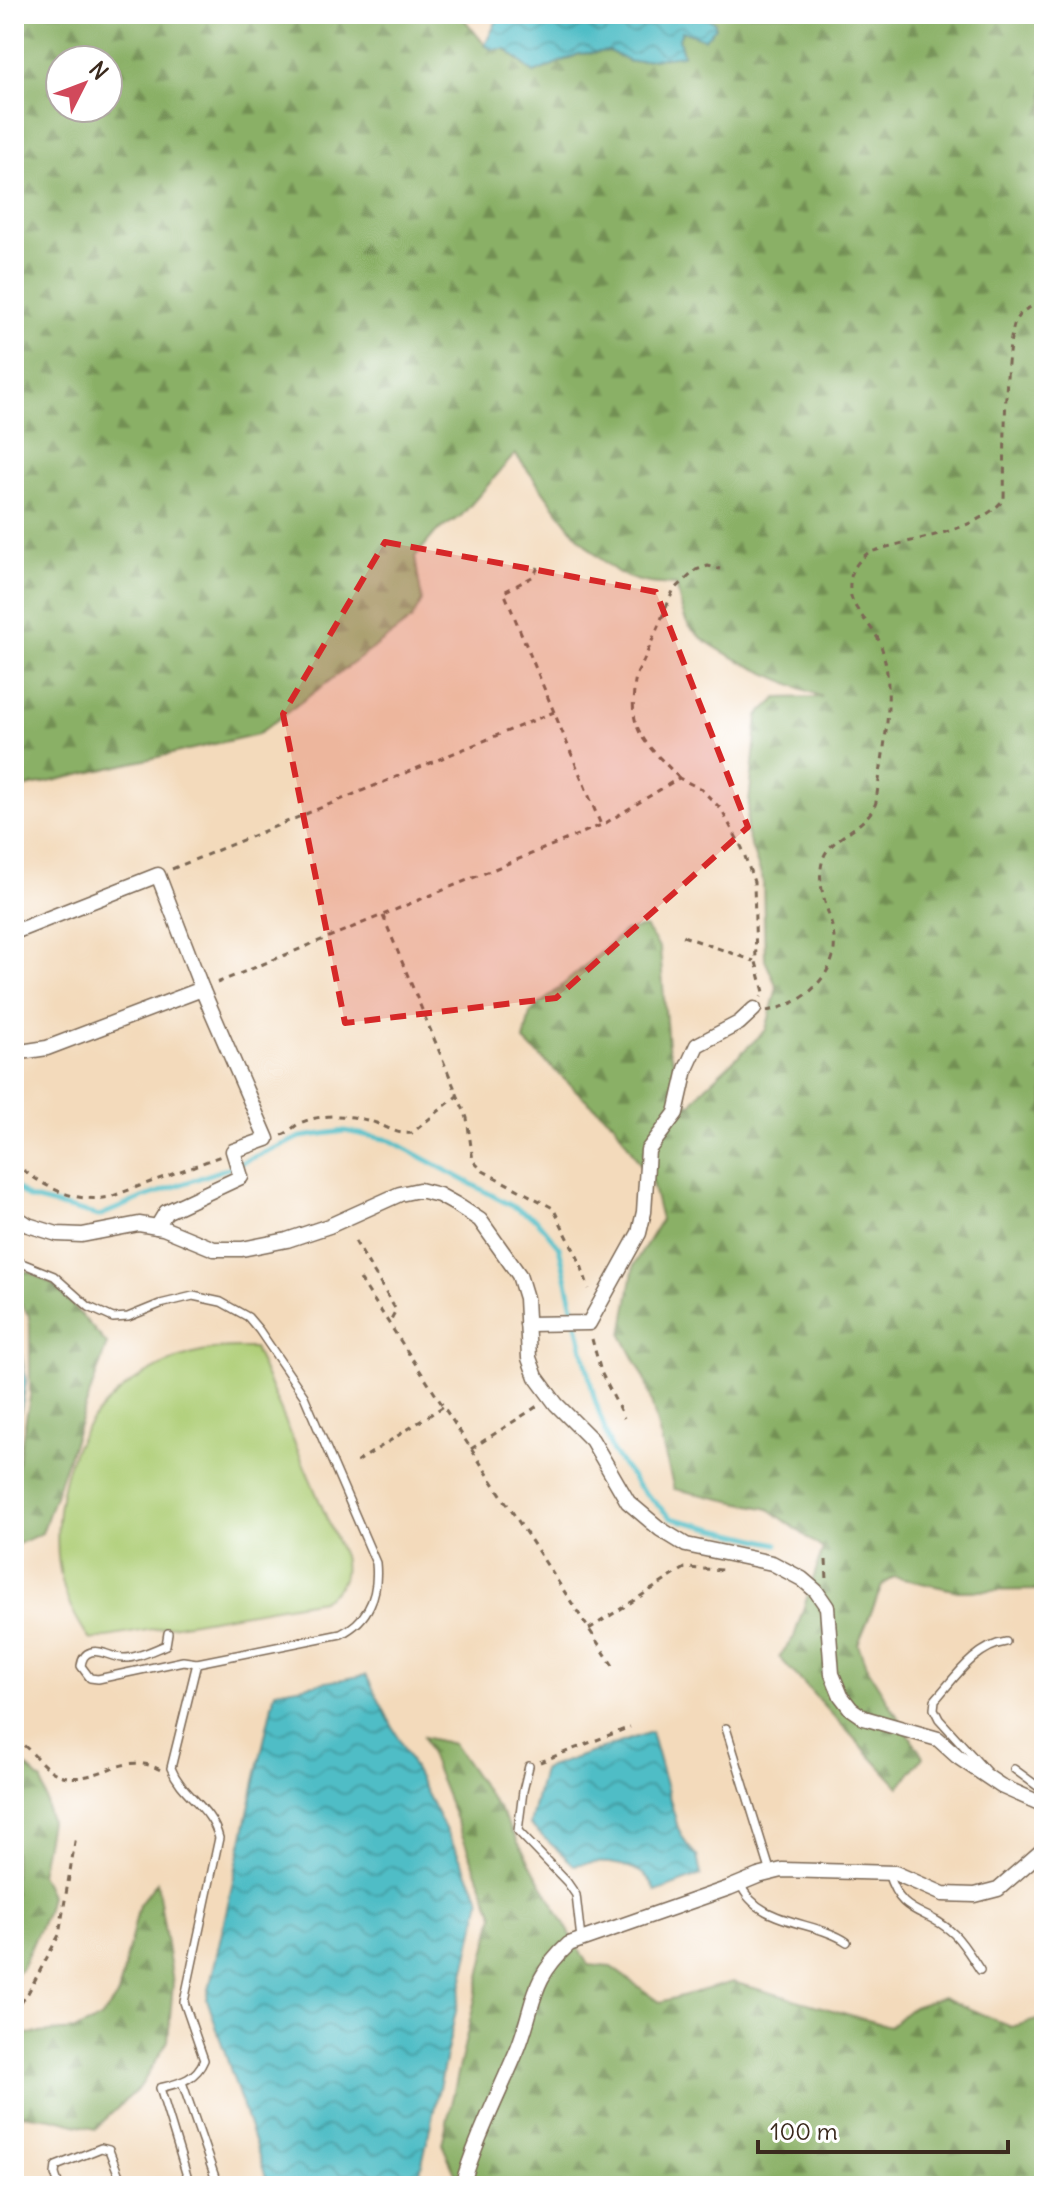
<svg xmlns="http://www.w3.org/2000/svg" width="1058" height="2200" viewBox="0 0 1058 2200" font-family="Delius,sans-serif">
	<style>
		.forest { fill: url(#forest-firs); stroke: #626d42; stroke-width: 2; fill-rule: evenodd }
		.garden { fill: #adcd74; stroke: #747c49; stroke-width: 2 }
		.water { fill: url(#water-waves); stroke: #457472; stroke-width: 2 }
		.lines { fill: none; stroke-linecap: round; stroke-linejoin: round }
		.stream { stroke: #4fbdc6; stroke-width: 5 }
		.lane-casing { stroke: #7b6855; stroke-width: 10 }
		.street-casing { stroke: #7b6855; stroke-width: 17 }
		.path { stroke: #7b6855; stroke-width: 3; stroke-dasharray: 6 6; stroke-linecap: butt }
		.lane { stroke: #fff; stroke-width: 7 }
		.street { stroke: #fff; stroke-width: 14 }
		.marked { fill: #d62828; fill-opacity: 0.2; stroke: #d62828; stroke-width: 6; stroke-dasharray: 16 10; stroke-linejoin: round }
	</style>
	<defs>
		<pattern id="forest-firs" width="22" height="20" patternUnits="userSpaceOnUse" patternTransform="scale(2)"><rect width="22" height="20" fill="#8ab066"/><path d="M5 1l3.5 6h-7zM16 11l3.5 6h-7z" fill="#728f53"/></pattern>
		<pattern id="water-waves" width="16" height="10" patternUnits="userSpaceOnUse" patternTransform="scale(2)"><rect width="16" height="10" fill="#4fbdc6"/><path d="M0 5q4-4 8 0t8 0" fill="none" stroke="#439aa0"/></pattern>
	</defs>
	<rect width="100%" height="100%" fill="#fff"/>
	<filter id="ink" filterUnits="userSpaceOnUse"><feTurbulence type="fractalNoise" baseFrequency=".0125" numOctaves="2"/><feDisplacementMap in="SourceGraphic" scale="16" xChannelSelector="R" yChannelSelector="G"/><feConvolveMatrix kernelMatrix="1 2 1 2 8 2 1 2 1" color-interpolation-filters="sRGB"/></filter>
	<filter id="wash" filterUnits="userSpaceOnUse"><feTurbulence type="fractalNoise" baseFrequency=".006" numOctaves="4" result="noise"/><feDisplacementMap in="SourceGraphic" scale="32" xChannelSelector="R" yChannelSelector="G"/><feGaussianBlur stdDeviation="1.8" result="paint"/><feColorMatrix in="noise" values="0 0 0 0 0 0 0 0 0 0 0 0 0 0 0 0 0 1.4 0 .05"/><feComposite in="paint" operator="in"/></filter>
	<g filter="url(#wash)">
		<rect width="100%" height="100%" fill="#f3dabb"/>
		<g class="forest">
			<path d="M14,14H460L485,45L491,49H505L534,73L579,54L609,51L630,62L683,54L679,39L682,31L714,21L690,14H1044V1590L958,1591L894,1577L882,1586L858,1644L867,1668L923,1757L899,1787L779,1657L794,1637L823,1549L769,1509L674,1489L645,1379L622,1335L634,1265L661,1220L652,1183L614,1123L583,1097L524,1041L530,1013L625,931L645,927L660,949L668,1046L689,1107L705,1087L766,1030L777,987L765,960L763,880L746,832L758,716L777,698L822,697C791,684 701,650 686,621C681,610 679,596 676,585C657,584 632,583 616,571C573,541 548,494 515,454L461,516L436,532L415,557L422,601L411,620L258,734L14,790ZM60,60H108V108H60Z"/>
			<polygon points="28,1271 55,1286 107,1344 42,1533 14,1546 14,1483 30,1397 30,1326 29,1316 14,1293 14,1272"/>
			<polygon points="423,1737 453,1744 502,1814 588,1965 611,1967 660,2002 733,1982 889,2026 913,2007 943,1997 1011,2027 1044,2018 1044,2186 461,2186 442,2144 494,1915"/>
			<polygon points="19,1760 42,1781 50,1822 40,1874 50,1895 46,1913 22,1968 14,1975 14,1761"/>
			<polygon points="157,1882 173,1983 168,2041 140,2087 95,2129 52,2118 14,2113 14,2004 26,2034 75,2030 101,2019 118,1995 139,1905"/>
		</g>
		<path class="garden" d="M254,1348L343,1556C348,1578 341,1589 321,1600L90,1640C79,1623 68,1605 63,1585C50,1537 60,1460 92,1420C121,1383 165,1358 211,1350C224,1347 240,1348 254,1348Z"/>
		<g class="water">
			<polygon points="500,14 690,14 714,21 716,28 704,39 682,31 679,39 683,55 630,62 609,51 579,54 534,73 506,49 491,49 485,45"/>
			<polygon points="14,1346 20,1347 26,1382 14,1448"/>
			<polygon points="366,1675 481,1899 417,2186 269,2186 207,1999 275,1691"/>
			<path d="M651,1732L678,1828L687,1845L697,1856L701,1875L656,1892C647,1861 599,1860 574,1865L530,1825L543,1769Z"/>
		</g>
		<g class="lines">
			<polyline class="stream" points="14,1186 29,1198 99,1216 142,1198 231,1167 301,1137 345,1131 390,1140 536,1219 559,1247 594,1397 612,1451 639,1487 671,1518 777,1544"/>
		</g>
	</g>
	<g filter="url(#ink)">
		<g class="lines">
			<g class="lane-casing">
				<g id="lane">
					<path d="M14,1260L54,1276L89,1307L113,1318L128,1317L160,1304L193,1296L221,1302L248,1317L259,1330L304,1396L376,1563C379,1594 369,1620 341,1634L197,1663L171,1768C182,1796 211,1806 219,1838L184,2002L204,2060C196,2080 179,2083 160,2088L190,2186"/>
					<path d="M168,1633L166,1645C153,1650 136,1659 123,1658C112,1658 101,1649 91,1652C84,1654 82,1659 81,1666L90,1678L98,1679L183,1661L197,1663"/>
					<polyline points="726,1728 771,1873"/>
					<polyline points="529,1766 523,1791 518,1831 567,1882 576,1895 581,1939"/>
					<polyline points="1014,1769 1044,1791"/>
					<path d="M987,1772L939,1719L934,1709L935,1700C954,1679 975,1646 1006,1642"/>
					<path d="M888,1873C902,1919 925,1906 954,1934C964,1944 972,1958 980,1970"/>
					<path d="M740,1883C757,1926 815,1920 847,1942"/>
					<polyline points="182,2082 218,2186"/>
					<polyline points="59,2186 55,2174 56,2166 101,2148 109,2150 123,2186"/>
				</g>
			</g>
			<g class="street-casing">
				<g id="street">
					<polyline points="14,932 158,875 202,989 267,1139 233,1151 241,1177 166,1212 157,1227"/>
					<polyline points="14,1053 47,1048 202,989"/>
					<polyline points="14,1216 28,1225 57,1234 82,1235 139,1224 163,1228 214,1249 242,1249 287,1240 329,1226 400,1194 419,1190 439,1195 457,1205 480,1220 519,1275 526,1298 529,1358 536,1377 556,1404 592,1440 628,1502 660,1529 686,1545 772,1563 802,1579 816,1591 827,1607 832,1674 841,1696 851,1709 864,1718 938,1739 958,1757 1001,1786 1044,1805"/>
					<polyline points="527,1324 589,1323 639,1233 644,1212 648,1150 676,1113 686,1069 697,1045 739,1023 754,1009"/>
					<path d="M462,2186C476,2138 499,2094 518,2048C536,2002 529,1981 569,1944L729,1888L758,1876L782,1870L895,1873L943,1894L975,1895L998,1889L1044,1849"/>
				</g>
			</g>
			<g class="path">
				<polyline points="538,567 534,576 504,592 601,825"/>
				<path d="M679,778C651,747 629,736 634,691C635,681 635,675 641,667L673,591L696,570L708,566L720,569"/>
				<polyline points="172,869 554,712"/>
				<polyline points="383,916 467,1118 473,1161 483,1171 553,1208 580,1262 589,1289"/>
				<polyline points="683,936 754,961"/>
				<polyline points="217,983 604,824 679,778 701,789 721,809 742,848 754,882 756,962 764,992 761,997"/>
				<path d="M767,1011C793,1005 807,998 823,977C854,935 810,901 823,859C830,836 868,828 876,802C882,752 898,692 880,643C873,625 851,610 850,590C849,574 855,563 868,553C909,538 975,534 1004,499C1005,466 1003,341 1017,318C1023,308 1034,306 1044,304"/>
				<path d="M282,1135C289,1132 292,1128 298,1124C320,1113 353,1114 376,1123C389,1128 397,1135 412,1133L457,1096"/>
				<path d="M14,1163C43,1186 73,1204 110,1197L221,1156"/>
				<polyline points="355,1241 396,1310 389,1323"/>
				<polyline points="360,1279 615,1669"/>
				<polyline points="14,1330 23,1331"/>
				<polyline points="592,1339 601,1372 624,1418"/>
				<polyline points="471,1449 539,1405"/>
				<polyline points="357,1462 444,1406"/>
				<polyline points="826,1560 827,1580"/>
				<polyline points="589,1629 685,1568 723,1570"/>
				<path d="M14,1739C33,1748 42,1771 63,1776C91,1784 116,1759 143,1764C149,1764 156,1768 161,1770"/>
				<polyline points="540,1762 630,1727"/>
				<polyline points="14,2013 28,1993 59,1935 76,1836"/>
			</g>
			<use href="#lane" class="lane"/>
			<use href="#street" class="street"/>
		</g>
	</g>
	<path class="marked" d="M385,542L656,592L748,827L556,998L345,1023L283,714Z"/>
	<rect width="1058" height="2200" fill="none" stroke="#fff" stroke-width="48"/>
	<g transform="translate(84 84) rotate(48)"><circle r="38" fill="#ffffff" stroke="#b1aaa5" stroke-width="2"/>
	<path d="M0-6L14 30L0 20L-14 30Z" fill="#d1495b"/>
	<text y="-12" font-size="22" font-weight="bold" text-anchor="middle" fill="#3b2a1e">N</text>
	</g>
	<path d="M758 2140v12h250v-12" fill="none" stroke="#3b2a1e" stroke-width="4"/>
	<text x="770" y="2140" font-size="24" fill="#3b2a1e" stroke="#ffffff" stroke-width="6" paint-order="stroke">100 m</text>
</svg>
